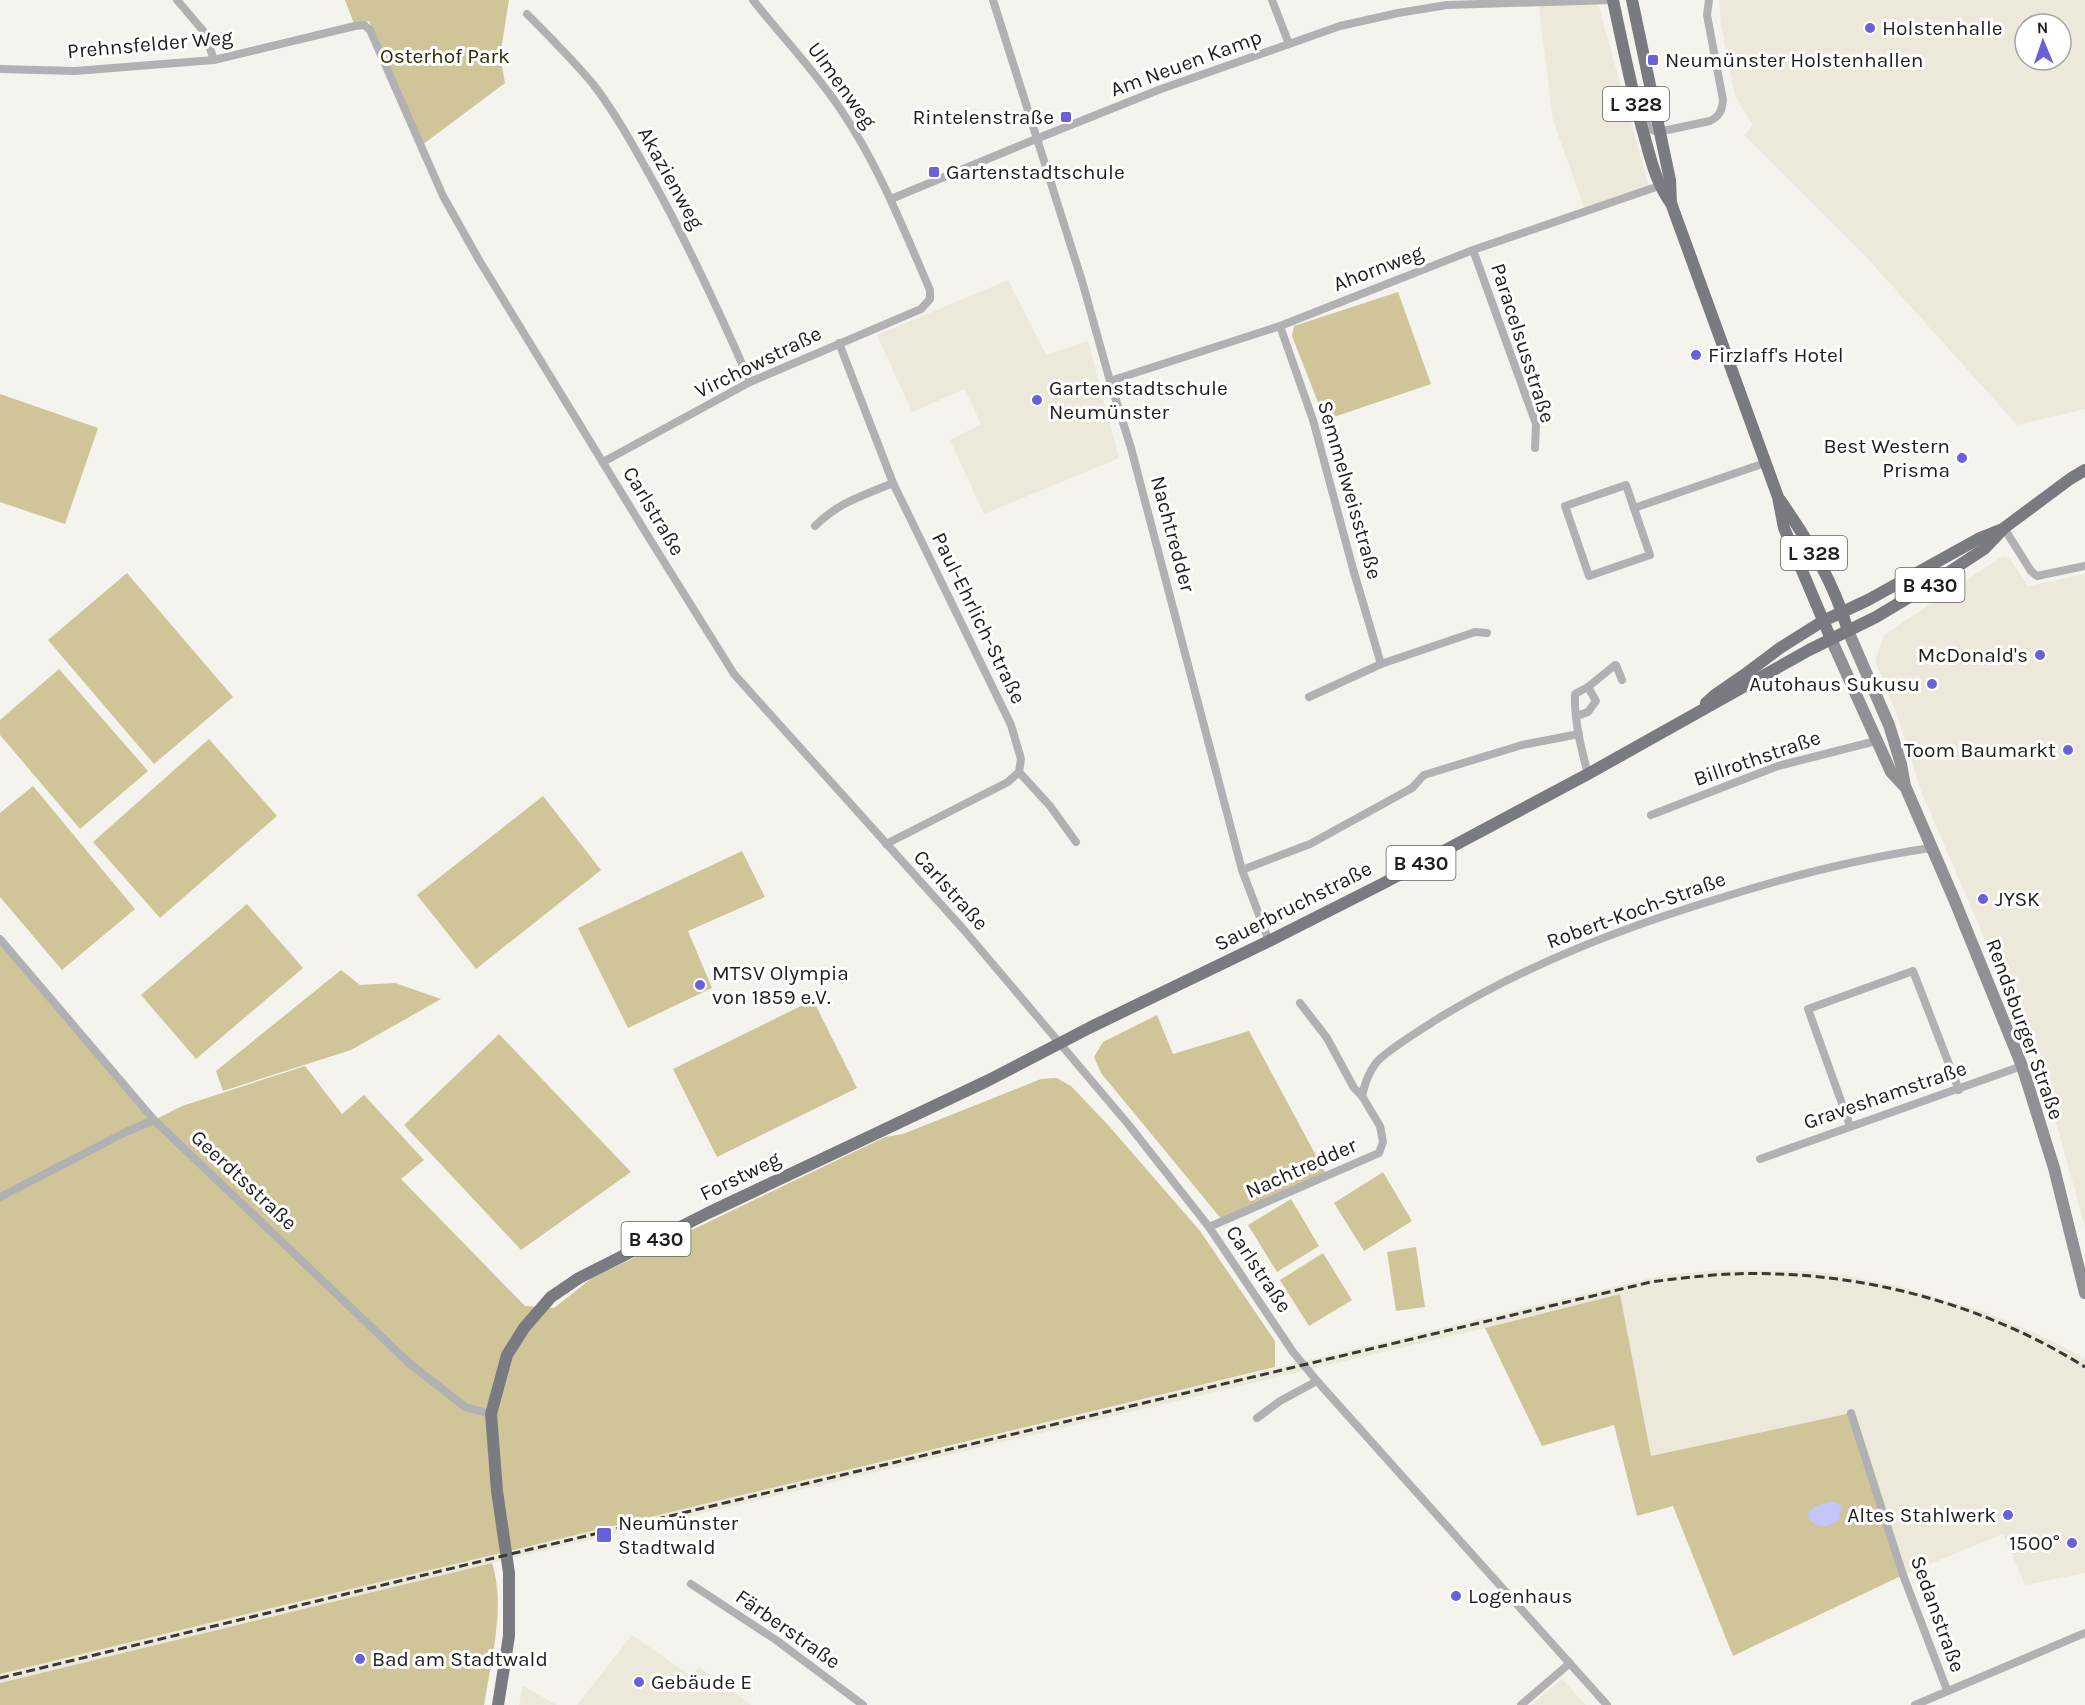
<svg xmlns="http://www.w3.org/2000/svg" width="2085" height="1705" viewBox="0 0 2085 1705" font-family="Karla,sans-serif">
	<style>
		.built { fill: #ece9db; fill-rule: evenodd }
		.green { fill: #cfc598 }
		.water { fill: #c3c6f9 }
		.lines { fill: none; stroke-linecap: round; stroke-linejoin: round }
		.street { stroke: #b1b1b4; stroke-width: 8 }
		.secondary { stroke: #919195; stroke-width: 12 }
		.primary { stroke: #7a7b80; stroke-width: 12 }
		.rail { stroke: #393836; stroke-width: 3; stroke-dasharray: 9 4.5; stroke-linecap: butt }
		.poi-dot { fill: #6960da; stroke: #fff; stroke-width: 2 }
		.labels { text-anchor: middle; stroke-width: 6; stroke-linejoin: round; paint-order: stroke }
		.shield { fill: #fff; stroke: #626260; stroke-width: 1.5 }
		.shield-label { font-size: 20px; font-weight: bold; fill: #1f1e1c }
		.poi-label { font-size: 21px; fill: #1f1e1c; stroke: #fff; text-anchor: start }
		.street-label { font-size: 21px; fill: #1f1e1c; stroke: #fff }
		.park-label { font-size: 21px; fill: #332900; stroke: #fff }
	</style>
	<rect width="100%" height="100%" fill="#f5f3ed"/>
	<g class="built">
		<polygon points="1538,0 1597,0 1649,187 1586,212 1553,121"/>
		<path d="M1719,0H2085V409L2017,425L1868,259L1744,135L1753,125L1735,96L1721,25ZM2025,24H2061V60H2025Z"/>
		<polygon points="1008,280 1046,355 1088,341 1119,458 984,514 950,440 981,424 965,389 912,412 877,335"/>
		<polygon points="2003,556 2010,559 2028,586 2085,574 2085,1227 2042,1072 1921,791 1898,717 1875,661 1884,635"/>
		<polygon points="1722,1270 1806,1271 1844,1275 1902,1287 1986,1312 2049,1339 2085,1359 2085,1573 2025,1585 2003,1534 1903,1575 1851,1413 1651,1456 1620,1294 1485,1328 517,1557 0,1683 0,1674 516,1548 934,1450 1621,1285 1665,1275"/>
		<polygon points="632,1635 691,1676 699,1667 751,1705 577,1705"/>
		<polygon points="1562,1679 1586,1705 1531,1705"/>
		<polygon points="523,1686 557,1705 519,1705"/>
	</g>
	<g class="green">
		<polygon points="345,0 509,0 500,56 505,83 422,145 369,21 355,26"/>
		<polygon points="1398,292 1431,384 1325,420 1292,336 1294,326"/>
		<polygon points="0,394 98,428 65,524 0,502"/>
		<polygon points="127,573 233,697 154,764 48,640"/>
		<polygon points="59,669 148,771 80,829 0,735 0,720"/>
		<polygon points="209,739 277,816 160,918 93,842"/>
		<polygon points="33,786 135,909 62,970 0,897 0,813"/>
		<polygon points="543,796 601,870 476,969 417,895"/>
		<polygon points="742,851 765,897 688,931 712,988 628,1028 578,928"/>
		<polygon points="247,904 303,968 196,1059 141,995"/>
		<path d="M0,939L154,1120L182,1106L305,1066L342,1114L364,1095L424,1160L401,1179L525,1306L554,1308L592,1278L885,1137L903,1134L1041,1079L1057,1078L1071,1086L1109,1126L1200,1231L1275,1341V1367C850,1470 425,1570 0,1674Z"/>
		<polygon points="341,970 360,985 395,983 441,999 351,1050 223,1091 216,1071"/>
		<polygon points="813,1000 857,1088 717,1157 673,1069"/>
		<polygon points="1157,1015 1173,1054 1249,1031 1327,1176 1223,1221 1101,1073 1094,1057 1103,1042"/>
		<polygon points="499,1034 631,1172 521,1250 404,1125"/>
		<polygon points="1383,1172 1412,1221 1364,1251 1334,1203"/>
		<polygon points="1291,1199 1319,1246 1277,1272 1248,1225"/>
		<polygon points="1416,1247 1425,1307 1396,1311 1387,1252"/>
		<polygon points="1323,1253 1352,1300 1309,1326 1280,1280"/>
		<polygon points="1620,1294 1651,1456 1851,1413 1903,1575 1733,1656 1673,1506 1637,1516 1614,1425 1542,1446 1485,1328"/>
		<path d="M492,1563C506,1606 491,1661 484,1705H0V1683Z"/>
	</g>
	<path class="water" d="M1831,1502L1837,1503L1841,1507L1839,1520C1827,1527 1820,1529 1809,1520L1808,1512L1818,1505Z"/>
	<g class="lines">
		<g class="street">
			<polyline points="177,0 205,33 214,60"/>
			<polyline points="993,0 1082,281 1110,381 1131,448 1242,870 1269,941"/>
			<polyline points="1272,0 1289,44"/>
			<path d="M527,14C550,37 572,59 593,84C616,114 634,147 653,181C689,246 720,313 750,382"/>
			<polyline points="0,69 75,71 214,60 355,26 364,25 370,30 443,196 479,260 646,533 734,674 964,930 1128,1124 1209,1227 1293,1352 1317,1381 1607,1705"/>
			<polyline points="1641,116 1652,130 1658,132"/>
			<path d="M1658,132L1710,121C1720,116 1722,110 1723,100L1707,15L1709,0"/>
			<polyline points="891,199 1036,139 1161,89 1340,26 1398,13 1447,5 1613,0"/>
			<polyline points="1473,250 1536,424 1535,448"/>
			<polyline points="1280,326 1313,420 1353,569 1381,664"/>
			<polyline points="839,343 893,483 1011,725 1021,759 1019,772 1008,782 886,844"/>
			<polyline points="1110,381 1280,326 1473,250 1659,186"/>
			<path d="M603,462L750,382L921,309L930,299V290C903,228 879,166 841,110C815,71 782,37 753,0"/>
			<polygon points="1626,485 1650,555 1589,576 1565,506"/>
			<polyline points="1634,508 1765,463"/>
			<path d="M815,526C839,502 862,496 893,483"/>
			<polyline points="2004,528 2031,571 2037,576 2085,566"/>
			<polyline points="1309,697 1381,664 1475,632 1487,633"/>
			<polyline points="1577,716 1588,712 1596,701 1588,687"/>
			<polyline points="1019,772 1050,806 1076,842"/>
			<path d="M1588,774C1581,748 1574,720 1575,694L1588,687L1615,665H1616L1622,680"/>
			<polyline points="1651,815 1778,766 1876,741"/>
			<polyline points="1242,870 1310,844 1412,788 1424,775 1522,745 1579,734"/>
			<polyline points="0,939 154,1120 409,1363 465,1407 491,1414"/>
			<path d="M1362,1096C1365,1084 1368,1073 1376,1063C1385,1051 1425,1027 1439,1018C1529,963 1627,926 1727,896C1794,875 1862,858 1931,848"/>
			<polyline points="1850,1126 1808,1009 1913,971 1959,1090"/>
			<polyline points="1760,1159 2022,1066"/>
			<polyline points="0,1197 126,1132 154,1120"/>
			<polyline points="1209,1227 1379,1153 1383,1142 1380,1126 1362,1096 1354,1088 1327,1038 1300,1003"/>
			<polyline points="1851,1413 1903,1575 1947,1690"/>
			<polyline points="1257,1418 1280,1401 1317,1381"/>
			<polyline points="691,1584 776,1640 863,1705"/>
			<polyline points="1521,1705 1570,1663"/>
			<polyline points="1915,1705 2085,1633"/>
		</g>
		<g class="secondary">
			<polyline points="1848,631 1889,725 1901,764 1905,786 1954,899 2022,1066 2054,1168 2085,1293"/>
			<polyline points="1831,639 1891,772 1904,786"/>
		</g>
		<g class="primary">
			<path d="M1613,0C1622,43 1631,86 1642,128C1650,155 1654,179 1670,202"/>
			<polyline points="1632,0 1670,180 1671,203 1778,497 1784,528 1831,639"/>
			<path d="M1780,500C1809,542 1834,582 1848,631"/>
			<polyline points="1706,703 1715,695 1744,675 1780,648 1823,621 1868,600 1980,538 2000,530"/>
			<polyline points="498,1705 509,1636 509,1573 497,1491 491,1414 507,1355 524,1328 551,1297 579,1278 708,1213 987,1081 1091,1027 1269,941 1382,884 1588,774 1809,650 1876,617 1931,584 1984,549 2004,528 2070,479 2085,470"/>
		</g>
		<path class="rail" d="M0,1678L519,1552L1651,1282C1694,1276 1736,1272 1778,1274C1886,1278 1994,1310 2085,1367"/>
	</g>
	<g class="poi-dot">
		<circle cx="1870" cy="28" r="6"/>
		<rect x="1647" y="54" width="12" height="12" rx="3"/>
		<rect x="1060" y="111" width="12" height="12" rx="3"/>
		<rect x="928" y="166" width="12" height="12" rx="3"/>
		<circle cx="1696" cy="355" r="6"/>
		<circle cx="1037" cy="400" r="6"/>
		<circle cx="1962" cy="458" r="6"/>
		<circle cx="2040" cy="655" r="6"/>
		<circle cx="1932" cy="684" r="6"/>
		<circle cx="2068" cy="750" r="6"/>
		<circle cx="1983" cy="899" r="6"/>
		<circle cx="700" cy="985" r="6"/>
		<circle cx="2008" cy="1515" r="6"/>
		<rect x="596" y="1527" width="16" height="16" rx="3"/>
		<circle cx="2072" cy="1543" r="6"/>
		<circle cx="1456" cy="1596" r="6"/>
		<circle cx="360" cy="1659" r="6"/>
		<circle cx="639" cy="1682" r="6"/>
	</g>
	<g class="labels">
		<g class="shield">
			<rect x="1603" y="87" width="66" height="34" rx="4.5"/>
			<rect x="1781" y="536" width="66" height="34" rx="4.5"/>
			<rect x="1895.5" y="568" width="69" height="34" rx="4.5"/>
			<rect x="1386.5" y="846" width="69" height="34" rx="4.5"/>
			<rect x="621.5" y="1222" width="69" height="34" rx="4.5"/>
		</g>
		<g class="shield-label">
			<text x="1636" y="111">L 328</text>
			<text x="1814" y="560">L 328</text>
			<text x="1930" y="592">B 430</text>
			<text x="1421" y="870">B 430</text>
			<text x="656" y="1246">B 430</text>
		</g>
		<g class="poi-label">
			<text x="1882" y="35">Holstenhalle</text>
			<text x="1665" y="67">Neumünster Holstenhallen</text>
			<text x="1054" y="124" text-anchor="end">Rintelenstraße</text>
			<text x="946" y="179">Gartenstadtschule</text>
			<text x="1708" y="362">Firzlaff's Hotel</text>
			<text x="1049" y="395">Gartenstadtschule<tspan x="1049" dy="24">Neumünster</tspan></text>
			<text x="1950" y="453" text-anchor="end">Best Western<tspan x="1950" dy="24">Prisma</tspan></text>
			<text x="2028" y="662" text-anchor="end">McDonald's</text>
			<text x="1920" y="691" text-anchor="end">Autohaus Sukusu</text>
			<text x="2056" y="757" text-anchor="end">Toom Baumarkt</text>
			<text x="1995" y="906">JYSK</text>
			<text x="712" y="980">MTSV Olympia<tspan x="712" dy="24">von 1859 e.V.</tspan></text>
			<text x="1996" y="1522" text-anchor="end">Altes Stahlwerk</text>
			<text x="618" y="1530">Neumünster<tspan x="618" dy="24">Stadtwald</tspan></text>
			<text x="2060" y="1550" text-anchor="end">1500°</text>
			<text x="1468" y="1603">Logenhaus</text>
			<text x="372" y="1666">Bad am Stadtwald</text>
			<text x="651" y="1689">Gebäude E</text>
		</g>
		<g class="street-label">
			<text transform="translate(150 44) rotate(-5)" y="7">Prehnsfelder Weg</text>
			<text transform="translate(1186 63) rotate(-20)" y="7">Am Neuen Kamp</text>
			<text transform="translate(842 85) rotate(54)" y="7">Ulmenweg</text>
			<text transform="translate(671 178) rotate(61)" y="7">Akazienweg</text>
			<text transform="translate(1378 268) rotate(-21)" y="7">Ahornweg</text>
			<text transform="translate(1523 343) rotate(72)" y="7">Paracelsusstraße</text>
			<text transform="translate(758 362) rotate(-26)" y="7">Virchowstraße</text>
			<text transform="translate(1350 490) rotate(74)" y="7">Semmelweisstraße</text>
			<text transform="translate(654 511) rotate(59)" y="7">Carlstraße</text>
			<text transform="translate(1173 534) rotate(75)" y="7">Nachtredder</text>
			<text transform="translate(979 618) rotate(64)" y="7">Paul-Ehrlich-Straße</text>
			<text transform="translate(1757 758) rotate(-19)" y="7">Billrothstraße</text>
			<text transform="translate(951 890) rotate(48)" y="7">Carlstraße</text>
			<text transform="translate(1293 906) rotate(-27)" y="7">Sauerbruchstraße</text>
			<text transform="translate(1636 910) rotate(-20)" y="7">Robert-Koch-Straße</text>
			<text transform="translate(2025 1029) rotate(70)" y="7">Rendsburger Straße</text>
			<text transform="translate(1885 1095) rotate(-19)" y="7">Graveshamstraße</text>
			<text transform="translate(1301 1168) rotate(-24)" y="7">Nachtredder</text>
			<text transform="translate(740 1176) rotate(-26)" y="7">Forstweg</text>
			<text transform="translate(244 1180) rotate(43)" y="7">Geerdtsstraße</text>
			<text transform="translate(1259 1269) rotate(56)" y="7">Carlstraße</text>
			<text transform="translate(1938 1614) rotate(70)" y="7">Sedanstraße</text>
			<text transform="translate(788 1629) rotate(35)" y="7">Färberstraße</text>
		</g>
		<g class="park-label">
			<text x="445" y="63">Osterhof Park</text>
		</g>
	</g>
	<g transform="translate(2043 42) rotate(358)"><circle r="28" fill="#ffffff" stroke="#a5a5a4" stroke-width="1.5"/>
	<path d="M0-4.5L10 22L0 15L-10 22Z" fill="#6960da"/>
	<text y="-9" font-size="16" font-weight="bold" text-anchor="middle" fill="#1f1e1c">N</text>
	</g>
</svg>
